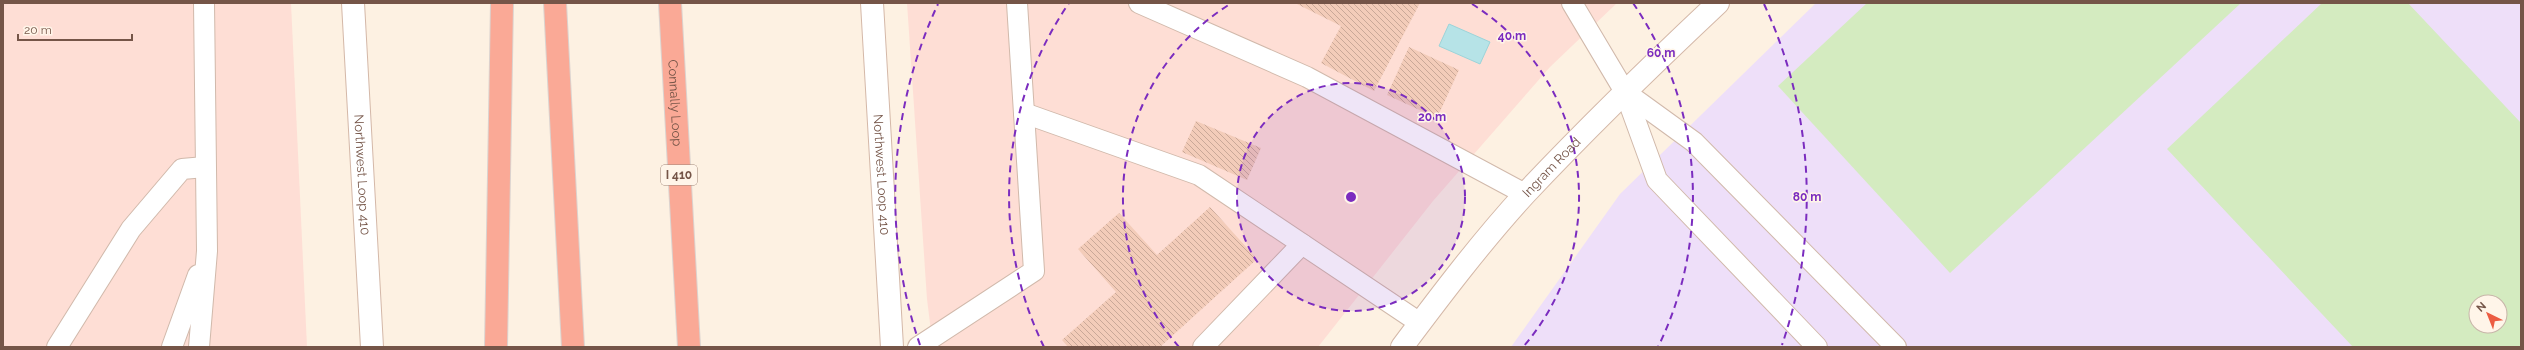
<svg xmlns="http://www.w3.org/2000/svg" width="2524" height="350" viewBox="0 0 2524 350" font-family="Raleway,sans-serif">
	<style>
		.commercial { fill: #feded5 }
		.education { fill: #eedff9; fill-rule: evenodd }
		.garden { fill: #d4ebc0; fill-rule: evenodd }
		.water { fill: #b6e3e7; stroke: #9cd4d9 }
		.building { fill: url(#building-back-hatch) }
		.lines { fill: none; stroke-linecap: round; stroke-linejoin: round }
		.service-casing { stroke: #d1b9ab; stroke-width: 22 }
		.secondary-casing { stroke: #d4b8a8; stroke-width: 24 }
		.motorway-casing { stroke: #dbd3cf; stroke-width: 24 }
		.service { stroke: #fff; stroke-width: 20 }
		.secondary { stroke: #fff; stroke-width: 22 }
		.motorway { stroke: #faa996; stroke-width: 22 }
		.ring { fill: none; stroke: #7b2cbf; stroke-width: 2; stroke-dasharray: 7 5 }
		.labels { text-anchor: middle; stroke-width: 3; stroke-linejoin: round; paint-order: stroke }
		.shield { fill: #fff5e9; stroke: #9e8578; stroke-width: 1 }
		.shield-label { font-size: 12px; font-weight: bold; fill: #755548 }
		.street-label { font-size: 13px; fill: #755548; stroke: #fff5e9 }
		.centre { fill: #7b2cbf; stroke: #fff5e9; stroke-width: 2 }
		.ring-label { font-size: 12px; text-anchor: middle; font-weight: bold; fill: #7b2cbf; stroke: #fff5e9; stroke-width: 3; stroke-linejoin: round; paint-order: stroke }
	</style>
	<defs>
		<pattern id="building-back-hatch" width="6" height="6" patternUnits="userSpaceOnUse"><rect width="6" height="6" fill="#f3ccb9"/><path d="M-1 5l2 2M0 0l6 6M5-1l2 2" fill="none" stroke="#c9a898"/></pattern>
	</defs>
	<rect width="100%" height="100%" fill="#fdf1e2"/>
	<g class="commercial">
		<polygon points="3,3 291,3 307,347 3,347"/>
		<polygon points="907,3 1617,3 1550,67 1433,201 1318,347 933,347 927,299"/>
	</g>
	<path class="education" d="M1816,3H2521V347H1511L1620,194ZM2476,302H2500V326H2476Z"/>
	<g class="garden">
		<polygon points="1867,3 2241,3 1950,273 1778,86"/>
		<path d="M2322,3H2408L2521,123V347H2353L2167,149ZM2476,302H2500V326H2476Z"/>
	</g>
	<polygon class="water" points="1449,24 1490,42 1480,64 1439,46"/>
	<g class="building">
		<polygon points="1295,3 1420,3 1374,91 1321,63 1341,26"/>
		<polygon points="1409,47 1459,70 1437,118 1387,95"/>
		<polygon points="1196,121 1261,148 1247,180 1182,152"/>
		<polygon points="1210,207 1257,259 1160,347 1068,347 1062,340 1116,292 1078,249 1119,213 1157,255"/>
	</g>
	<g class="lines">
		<g class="service-casing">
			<g id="service">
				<polyline points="1139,3 1307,77 1525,194"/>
				<polyline points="1572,3 1625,92 1657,180 1817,347"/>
				<polyline points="1625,92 1694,142 1896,347"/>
				<polyline points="1024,113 1199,175 1420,323"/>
				<polyline points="57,347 131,229 182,169 205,167"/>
				<polyline points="172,347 198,275"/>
				<polyline points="199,347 207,251 204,3"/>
				<polyline points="918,347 1034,271 1017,3"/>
				<polyline points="1203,347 1302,244"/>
			</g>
		</g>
		<g class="secondary-casing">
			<g id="secondary">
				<path id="s1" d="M353,3L372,347"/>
				<path id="s2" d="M872,3L892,347"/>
				<path id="s3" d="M1402,347C1441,295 1481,242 1525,194C1587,128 1652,65 1718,3"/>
			</g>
		</g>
		<g class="motorway-casing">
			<g id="motorway">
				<polyline points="555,3 573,347"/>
				<path id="s4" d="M670,3L689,347"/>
				<polyline points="496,347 502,3"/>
			</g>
		</g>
		<use href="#service" class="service"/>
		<use href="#secondary" class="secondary"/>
		<use href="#motorway" class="motorway"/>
	</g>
	<circle cx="1351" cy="197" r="114" fill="#7b2cbf" fill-opacity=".12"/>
	<g class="ring">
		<circle cx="1351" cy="197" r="114"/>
		<path d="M1179 347A228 228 0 0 1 1230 4M1472 4A228 228 0 0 1 1523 347"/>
		<path d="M1044 347A342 342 0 0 1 1069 3M1633 3A342 342 0 0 1 1658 347"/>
		<path d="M920 345A456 456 0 0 1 938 4M1764 4A456 456 0 0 1 1782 345"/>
	</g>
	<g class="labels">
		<rect class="shield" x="661" y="165" width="36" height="20" rx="3"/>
		<g class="shield-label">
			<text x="679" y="179">I 410</text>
		</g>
		<g class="street-label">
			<text dy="5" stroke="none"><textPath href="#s4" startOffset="100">Connally Loop</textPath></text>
			<text dy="5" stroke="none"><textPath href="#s3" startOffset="234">Ingram Road</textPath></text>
			<text dy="5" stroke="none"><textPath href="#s1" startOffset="172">Northwest Loop 410</textPath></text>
			<text dy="5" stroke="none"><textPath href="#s2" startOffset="172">Northwest Loop 410</textPath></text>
		</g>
	</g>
	<circle cx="1351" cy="197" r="6" class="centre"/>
	<g class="ring-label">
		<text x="1512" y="40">40 m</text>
		<text x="1661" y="57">60 m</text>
		<text x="1432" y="121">20 m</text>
		<text x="1807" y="201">80 m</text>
	</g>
	<rect width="2524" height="350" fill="none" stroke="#755548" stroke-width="8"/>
	<g transform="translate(2488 314) rotate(317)"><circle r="19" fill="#fff5e9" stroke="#c8b5a9"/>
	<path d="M0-3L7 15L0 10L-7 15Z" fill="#ec5c42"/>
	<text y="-6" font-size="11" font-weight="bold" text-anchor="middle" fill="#755548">N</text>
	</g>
	<path d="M18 34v6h114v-6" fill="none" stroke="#755548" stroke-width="2"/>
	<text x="24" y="34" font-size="12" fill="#755548" stroke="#fff5e9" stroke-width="3" paint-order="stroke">20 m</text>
</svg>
